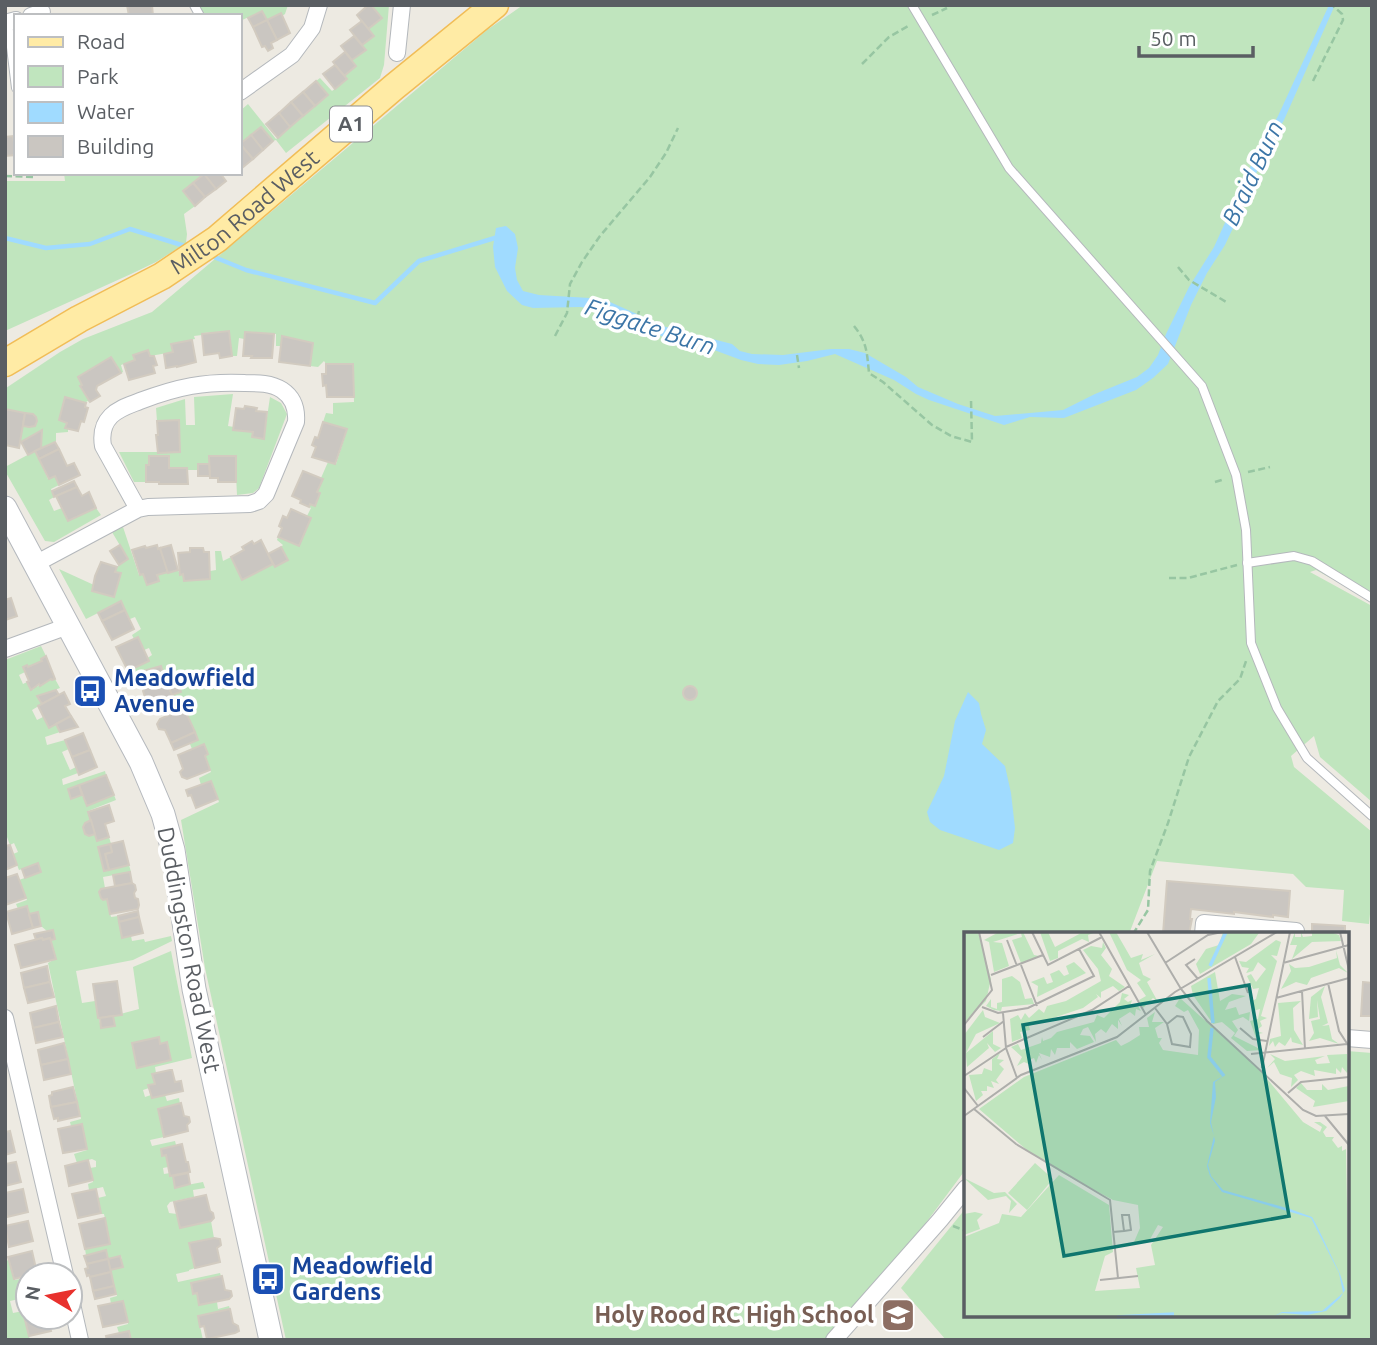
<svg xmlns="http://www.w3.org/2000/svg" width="1377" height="1345" viewBox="0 0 1377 1345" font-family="Ubuntu,sans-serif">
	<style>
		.green { fill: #c0e5be }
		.water { fill: #a0dbff }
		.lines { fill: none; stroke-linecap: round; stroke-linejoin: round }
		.stream { stroke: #a0dbff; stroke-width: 4.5 }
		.building { fill: #cac6c1; stroke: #d2cbc0; stroke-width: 2 }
		.lane-casing { stroke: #b4b8bc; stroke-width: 10 }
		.street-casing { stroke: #b4b8bc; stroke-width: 18 }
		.secondary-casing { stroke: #b5b9be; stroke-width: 25 }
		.primary-casing { stroke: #f1bd57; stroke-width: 29 }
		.path { stroke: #97c6a2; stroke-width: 2.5; stroke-dasharray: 7 3.5; stroke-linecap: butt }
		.lane { stroke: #fff; stroke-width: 8 }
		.street { stroke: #fff; stroke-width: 16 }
		.secondary { stroke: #fff; stroke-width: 23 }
		.primary { stroke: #ffeba5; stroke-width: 26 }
		.labels { text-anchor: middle; stroke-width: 7; stroke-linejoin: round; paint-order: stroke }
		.shield { fill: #fff; stroke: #8c8e92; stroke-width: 2 }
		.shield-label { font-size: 21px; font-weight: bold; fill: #5a5e63 }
		.street-label { font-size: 23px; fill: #5a5e63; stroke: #fff }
		.transit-label { font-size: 23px; font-weight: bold; fill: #164399; stroke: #fff; text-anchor: start }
		.education-label { font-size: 23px; font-weight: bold; fill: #785e54; stroke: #fff; text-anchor: end }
		.water-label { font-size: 24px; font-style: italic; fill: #3c76a7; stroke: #fff }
		.inset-river { fill: none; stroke: #a0dbff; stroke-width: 3.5 }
		.inset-road { fill: none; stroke: #aeaeab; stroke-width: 2 }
		.view { fill: #0f766e; fill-opacity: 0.15; stroke: #0f766e; stroke-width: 3.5 }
		.inset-edge { fill: none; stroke: #5a5e63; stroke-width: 3.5 }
	</style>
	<rect width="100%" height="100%" fill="#edeae2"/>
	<g class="green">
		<polygon points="198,5 288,5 285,14 282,16 280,14 267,20 262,11 240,21 240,16 204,16"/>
		<polygon points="371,5 389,5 384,65 380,78 286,153 276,140 273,141 261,127 240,145 240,111 248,104 276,139 327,95 316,81 320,78 332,91 346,80 344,76 356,66 352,60 365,50 362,45 374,36 368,29 382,18"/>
		<polygon points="523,5 1372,5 1372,601 1316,570 1310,572 1372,606 1372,802 1320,757 1314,736 1291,756 1294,767 1372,832 1372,894 1369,924 1342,921 1344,890 1306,887 1293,874 1157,861 1129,934 966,934 966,1169 893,1267 828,1340 286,1340 205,968 181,820 219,802 211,781 201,785 199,778 211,772 205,756 208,754 204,744 192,749 190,744 198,740 183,706 177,708 172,695 181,692 176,679 167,682 160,666 129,674 128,671 152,655 149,648 144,650 138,637 134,639 132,635 141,629 135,617 130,619 120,602 86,619 59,569 94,585 92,591 114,597 121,574 115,572 117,567 128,559 112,532 123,527 139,575 143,574 158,581 157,575 178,570 180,574 183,574 184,581 210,579 210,571 216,570 215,551 221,551 223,561 231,557 243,580 273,564 275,567 287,561 281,547 283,545 277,540 278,537 299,546 311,518 307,516 311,508 309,507 310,504 315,506 320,493 317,492 322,480 321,478 328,462 336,464 347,430 323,422 326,413 333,414 333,403 354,402 353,364 326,364 324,361 318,367 310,366 313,343 283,336 281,346 276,346 276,334 245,332 244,339 239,338 237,356 232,356 229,331 203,333 202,335 194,336 195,339 172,344 173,352 150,356 147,350 133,355 135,360 121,365 123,372 121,373 111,357 78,377 82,385 80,387 90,402 87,401 86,403 65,397 59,420 67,423 65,427 68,428 68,432 56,433 56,441 41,448 42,430 20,443 23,426 30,427 35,426 37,421 35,416 31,414 5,409 6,388 60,352 83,339 152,312 487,30"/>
		<polygon points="64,173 205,173 184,191 195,206 184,214 187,234 186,243 156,262 131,274 5,331 5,181 65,181"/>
		<polygon points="233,394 228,426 234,427 234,430 253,432 252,437 264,438 270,397 281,403 287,414 259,488 253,493 237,495 235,456 209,457 209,464 197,464 197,470 187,470 187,468 169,468 168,456 149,456 149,465 146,466 146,482 134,482 119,452 180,452 179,421 157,421 156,408 185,399 186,425 195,425 194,397"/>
		<polygon points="35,451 48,479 55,476 59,485 51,489 54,497 49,500 54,511 62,508 68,521 96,508 101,515 54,542 45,541 5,471 5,467"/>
		<polygon points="41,646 46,656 41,659 42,661 28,667 23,667 25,672 19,675 23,684 27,682 31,690 34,689 34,687 43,685 42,683 51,679 52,680 55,679 60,688 38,696 42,704 32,710 37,720 43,717 49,727 56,724 60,732 45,737 47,745 65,740 69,749 62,752 70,770 76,767 78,773 62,779 63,785 105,771 106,775 68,789 71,798 82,795 87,806 114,795 116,800 88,811 91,820 85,823 83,827 85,834 89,836 95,834 97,841 109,837 111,844 98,847 104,871 129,865 131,872 103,877 105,888 99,892 101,897 103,900 107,899 111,917 118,916 123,938 131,936 132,941 144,939 145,942 171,936 172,941 133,960 76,971 82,1003 95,1001 101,1028 113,1016 139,1009 133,967 171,951 192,1058 155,1067 156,1073 153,1075 155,1084 149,1085 149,1088 143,1090 145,1097 151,1095 152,1098 165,1095 167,1101 179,1098 180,1104 158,1109 164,1137 150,1140 152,1146 175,1141 176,1145 161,1149 162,1155 166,1155 168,1167 163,1168 164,1174 170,1173 170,1176 173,1176 176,1187 203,1182 205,1188 193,1190 194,1197 170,1202 167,1206 169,1213 177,1214 180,1228 211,1221 214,1238 189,1244 195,1268 189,1270 189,1271 176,1274 178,1282 220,1273 221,1276 191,1283 193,1294 197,1293 199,1305 217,1302 218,1309 229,1306 230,1309 198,1317 203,1340 131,1340 129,1331 119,1333 117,1327 128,1324 123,1301 111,1304 110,1298 117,1296 110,1270 123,1267 121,1256 108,1259 105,1251 86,1255 85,1249 110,1243 104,1214 101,1214 98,1198 106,1196 103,1187 89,1190 88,1184 93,1182 90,1168 96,1167 96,1161 92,1159 77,1163 74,1154 87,1150 82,1125 71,1126 70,1122 81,1119 48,963 55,959 51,940 55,939 53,930 47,931 41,926 38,912 29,914 27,906 18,909 16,904 27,900 19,880 41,872 38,864 19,870 13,854 18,852 14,843 10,845 7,837 5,838 5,660"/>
		<polygon points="1347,1051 1372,1053 1372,1340 946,1340 901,1288 966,1208 966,1315 1347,1315"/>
		<polygon points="9,1260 15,1280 25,1278 27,1288 17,1290 19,1299 10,1301 13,1313 28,1310 28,1315 24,1316 30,1340 5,1340 5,1261"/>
	</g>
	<g class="water">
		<polygon points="1329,5 1335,5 1284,120 1261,162 1233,228 1225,245 1207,273 1191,305 1168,364 1153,378 1136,390 1064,418 1030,417 1004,425 929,400 916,394 894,380 835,354 807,361 779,365 758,364 741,360 706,347 665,338 629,319 609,313 581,307 533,308 522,305 507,291 495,267 493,247 496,228 506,226 515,234 518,248 515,268 517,280 523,291 539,295 590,298 610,302 666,327 732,344 740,351 752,354 783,355 831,349 849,349 865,353 906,377 918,387 958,404 995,416 1063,410 1095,394 1137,377 1149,368 1158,355 1166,334 1189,287 1214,247 1253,161 1278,116"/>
		<polygon points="968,692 979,703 981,714 986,730 982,744 1005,766 1011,793 1015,828 1013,843 999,850 940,830 930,822 927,812 944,776 955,721"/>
	</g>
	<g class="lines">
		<g class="stream">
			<polyline points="5,238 46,248 90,244 130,229 188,247"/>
			<polyline points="209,255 246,270 375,303 419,261 498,237"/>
		</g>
	</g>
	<g class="building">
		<polygon points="127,5 152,5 153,16 129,16"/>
		<polygon points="368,5 371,5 382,18 368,29 357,15"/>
		<polygon points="262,11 267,20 253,27 248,18"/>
		<polygon points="281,13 290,33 277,40 267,20"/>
		<polygon points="267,20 277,40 271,43 273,48 268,51 265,46 262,47 253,27"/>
		<polygon points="362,21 374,36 362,45 350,30"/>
		<polygon points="354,36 366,50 352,60 341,46"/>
		<polygon points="345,52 356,66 344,76 333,62"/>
		<polygon points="335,65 347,79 335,89 323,74"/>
		<polygon points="316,81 328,95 315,106 303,92"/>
		<polygon points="303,92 315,106 303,116 291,102"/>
		<polygon points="291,102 303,116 290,127 279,113"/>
		<polygon points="279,113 290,127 278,138 266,124"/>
		<polygon points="261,127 273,141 263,150 251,135"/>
		<polygon points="251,135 263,150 253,159 240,144"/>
		<polygon points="13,136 16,155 5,156 5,137"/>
		<polygon points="240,144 253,159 242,168 240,165"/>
		<polygon points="205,173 220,173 226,181 216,189 204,174"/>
		<polygon points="204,174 216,189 205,197 193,183"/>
		<polygon points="193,183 205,197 195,206 183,191"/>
		<polygon points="229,331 232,356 220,358 219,353 204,355 202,334"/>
		<polygon points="245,332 274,334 272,358 251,358 252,356 243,356"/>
		<polygon points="282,336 313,343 310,366 279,362"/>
		<polygon points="192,340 196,362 177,367 177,366 166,368 164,354 173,352 171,344"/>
		<polygon points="148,350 150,356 154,356 157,365 153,366 155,373 129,380 124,364 135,360 133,355"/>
		<polygon points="111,357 121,373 97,386 96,390 100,396 90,402 80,386 82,385 78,377"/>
		<polygon points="326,364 353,364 354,397 327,397 326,385 323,386 322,374 326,374"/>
		<polygon points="65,397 86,403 85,407 88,408 84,422 81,421 78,431 65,428 67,423 59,420"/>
		<polygon points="245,406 257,408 256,411 267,412 264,439 252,437 253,432 233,430 236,408 244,409"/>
		<polygon points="5,409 25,413 19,448 5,445"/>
		<polygon points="25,413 33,414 36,417 37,421 35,426 29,427 23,426"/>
		<polygon points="179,420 180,452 158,453 156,435 158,435 157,421"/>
		<polygon points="323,422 347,429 335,464 312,457 316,447 312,445 315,437 318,438"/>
		<polygon points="42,430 41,448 28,455 21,442"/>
		<polygon points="55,442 59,449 39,459 35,451"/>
		<polygon points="59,449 67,466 74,463 80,475 59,485 55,476 49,479 39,459"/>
		<polygon points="149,456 169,456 169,468 187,468 188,484 159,484 159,482 146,482 146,465 149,465"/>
		<polygon points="209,456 236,456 236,482 218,482 218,478 210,478"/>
		<polygon points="198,464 209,464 210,476 198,476"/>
		<polygon points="303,471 323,479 317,492 320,493 315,506 310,504 309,507 300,503 301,500 292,496"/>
		<polygon points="74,481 77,487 54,497 52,491"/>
		<polygon points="77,487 82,496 89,492 96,508 68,521 56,496"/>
		<polygon points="291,509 311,518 299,546 278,537 282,528 279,526 283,516 287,518"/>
		<polygon points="261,540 273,564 242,580 231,557 244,550 242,547 252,541 254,544"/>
		<polygon points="120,545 128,559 119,565 110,551"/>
		<polygon points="157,545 158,549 160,548 168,572 157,575 159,581 147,585 143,574 140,575 132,550 145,546 146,548"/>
		<polygon points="171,545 178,570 168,573 160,548"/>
		<polygon points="281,547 288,560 275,567 268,554"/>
		<polygon points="190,548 203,548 204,552 209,552 210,579 184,581 183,574 180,575 178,553 190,552"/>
		<polygon points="101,562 117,567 115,572 121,573 114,597 92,591 95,576"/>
		<polygon points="11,598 17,616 5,620 5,600"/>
		<polygon points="121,601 125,610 102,621 98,613"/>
		<polygon points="125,610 134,629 112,640 102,621"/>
		<polygon points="138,637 149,661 128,671 116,647"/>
		<polygon points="46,656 55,679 52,680 51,679 40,686 39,684 31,690 27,682 29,681 23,667 27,665 28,667 42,661 41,659"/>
		<polygon points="161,666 164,676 145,683 140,672"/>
		<polygon points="165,677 176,705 156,713 150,698 145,697 143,691 146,687 145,684"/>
		<polygon points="176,679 181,692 172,695 167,682"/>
		<circle cx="690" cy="693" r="7"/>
		<polygon points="56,690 59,695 42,704 37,696"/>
		<polygon points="64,692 70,704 65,706 71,716 49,728 38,706"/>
		<polygon points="184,708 195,732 171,743 165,730 159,729 157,724 160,719"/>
		<polygon points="71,716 78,727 60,732 56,724"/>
		<polygon points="195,732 198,740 174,750 171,743"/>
		<polygon points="83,733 90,750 72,757 65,740"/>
		<polygon points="204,744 208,754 205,756 210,770 187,779 182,777 180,772 183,769 178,755"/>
		<polygon points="90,750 97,767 79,775 72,757"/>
		<polygon points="106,775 114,795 87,806 79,785"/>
		<polygon points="211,781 218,799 196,808 191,795 188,796 186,790"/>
		<polygon points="79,785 82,795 71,799 68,789"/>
		<polygon points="109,805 114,821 105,824 109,837 97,841 88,812"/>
		<polygon points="91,820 95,834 89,836 85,834 83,827 85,823"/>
		<polygon points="123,841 129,865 109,870 105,854 112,852 110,844"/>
		<polygon points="110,844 112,852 105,854 109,870 104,871 98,847"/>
		<polygon points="10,845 17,865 5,870 5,846"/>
		<polygon points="38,863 41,872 25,878 22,869"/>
		<polygon points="130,872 132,883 115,886 113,875"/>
		<polygon points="17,874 26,898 5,905 5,878"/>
		<polygon points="1167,881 1290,891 1288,917 1273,915 1273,917 1234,912 1234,914 1191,909 1190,919 1192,919 1189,934 1163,934"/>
		<polygon points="132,883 135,885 136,890 134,893 135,898 138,899 139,905 138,909 110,914 107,899 103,900 101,898 99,892 101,889"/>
		<polygon points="27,906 33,928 12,934 6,912"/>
		<polygon points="138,911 139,917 119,922 118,916"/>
		<polygon points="38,912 41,926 33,928 29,914"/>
		<polygon points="139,917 143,933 122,938 119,922"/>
		<polygon points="1312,924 1345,926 1345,934 1312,934"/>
		<polygon points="53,930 55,939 51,940 50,938 43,940 42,938 36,940 34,934"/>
		<polygon points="42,938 43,940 50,938 56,959 21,968 15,945"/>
		<polygon points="47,966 50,982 24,988 21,973"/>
		<polygon points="117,981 122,1015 98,1018 93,984"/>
		<polygon points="50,982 54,997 28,1003 24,988"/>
		<polygon points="1363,982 1372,983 1372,1016 1361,1016"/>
		<polygon points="56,1006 59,1022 33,1028 30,1013"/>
		<polygon points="113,1016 115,1026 101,1028 100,1018"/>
		<polygon points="59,1022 63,1037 36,1043 33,1028"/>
		<polygon points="159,1037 160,1044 167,1042 171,1060 137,1068 132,1043"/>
		<polygon points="64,1043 68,1059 41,1065 38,1050"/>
		<polygon points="68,1059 71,1074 44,1080 41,1065"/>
		<polygon points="170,1070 172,1070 175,1082 181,1081 183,1091 152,1098 148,1085 155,1084 152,1074"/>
		<polygon points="73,1087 77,1102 51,1107 49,1096 52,1095 52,1092"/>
		<polygon points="77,1102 80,1116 58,1121 58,1118 54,1119 51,1107"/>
		<polygon points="181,1103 184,1116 189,1117 190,1122 187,1125 188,1131 164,1137 158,1109"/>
		<polygon points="82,1124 87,1149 63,1153 58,1129"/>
		<polygon points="10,1131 15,1152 5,1155 5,1132"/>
		<polygon points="182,1144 186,1162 188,1162 190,1172 170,1176 166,1155 162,1156 161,1149"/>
		<polygon points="88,1160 93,1180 69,1186 65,1166"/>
		<polygon points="16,1162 21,1182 5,1186 5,1164"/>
		<polygon points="188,1173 190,1184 175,1188 173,1176"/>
		<polygon points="23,1189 28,1212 7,1217 5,1208 5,1193"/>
		<polygon points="96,1189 101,1213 78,1218 72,1194"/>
		<polygon points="206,1195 210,1211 213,1213 214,1218 211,1221 180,1228 174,1202"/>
		<polygon points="105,1218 110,1244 85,1249 79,1224"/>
		<polygon points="28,1221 33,1241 9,1247 5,1226"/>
		<polygon points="214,1238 220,1239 221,1245 217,1248 220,1262 195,1268 189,1243"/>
		<polygon points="106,1250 108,1259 87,1264 84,1256"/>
		<polygon points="32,1251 37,1273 14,1279 8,1257"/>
		<polygon points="120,1256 123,1267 110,1270 108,1259"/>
		<polygon points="108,1259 111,1272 90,1277 89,1275 87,1276 85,1269 88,1268 87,1264"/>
		<polygon points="111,1272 114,1286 93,1291 90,1277"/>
		<polygon points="222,1276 225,1290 231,1291 232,1296 229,1299 199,1305 197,1293 193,1294 191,1283"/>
		<polygon points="114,1286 116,1294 95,1299 93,1291"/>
		<polygon points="27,1288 28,1308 21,1309 17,1290"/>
		<polygon points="123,1301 128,1322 103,1327 98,1306"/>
		<polygon points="230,1309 233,1323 238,1326 239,1331 235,1333 207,1339 204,1326 200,1327 198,1316"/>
		<polygon points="28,1315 28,1317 47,1317 51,1331 29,1336 24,1316"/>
		<polygon points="129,1331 131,1340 107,1340 106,1336"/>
	</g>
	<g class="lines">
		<g class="lane-casing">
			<g id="lane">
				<polyline points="194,5 200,16"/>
				<polyline points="912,5 1009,168 1202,386 1236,475 1246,530 1251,643 1277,708 1307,758 1372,816"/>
				<polyline points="8,23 16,88"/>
				<polyline points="1247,563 1294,556 1312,561 1372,598"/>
			</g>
		</g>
		<g class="street-casing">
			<g id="street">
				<polyline points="31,16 42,12"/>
				<polyline points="5,23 16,20"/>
				<polyline points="397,53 402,5"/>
				<polyline points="240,92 292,55 312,28 319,5"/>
				<path d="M35,564L138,509L148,507L250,504L259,501L266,494L296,422C297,409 294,398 282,390C271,383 258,383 245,383C205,381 177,387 140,401C130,405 119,408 111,416C103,424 101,434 103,446L138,509"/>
				<polyline points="5,649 68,626"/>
				<polyline points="1203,934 1204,923 1296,931 1296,934"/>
				<polyline points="5,1018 65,1275"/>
				<polyline points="1347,1038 1372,1040"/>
				<polyline points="70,1295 80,1340"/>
				<polyline points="834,1340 940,1220 966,1188"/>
			</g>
		</g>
		<g class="secondary-casing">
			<polyline id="secondary" points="5,508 141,762 163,814 173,850 194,989 271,1340"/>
		</g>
		<g class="primary-casing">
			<g id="primary">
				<path id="s1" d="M5,363L79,319L162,276L217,239L394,87L495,5"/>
			</g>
		</g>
		<g class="path">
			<polyline points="932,15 947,8"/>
			<polyline points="862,64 889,37 910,25"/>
			<polyline points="1313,81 1343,20 1342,14 1332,5"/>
			<polyline points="5,176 33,177 33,173"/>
			<polyline points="1178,267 1189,280 1228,303"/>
			<path d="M854,326C867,342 867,353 869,373L883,382L932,425L951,436L972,442L971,399"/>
			<polyline points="635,327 639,311"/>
			<polyline points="555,336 567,313 570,284 582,262 600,236 650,177 666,153 678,128"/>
			<polyline points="797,355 799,368"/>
			<polyline points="1248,472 1270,467"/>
			<polyline points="1215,482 1225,479"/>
			<polyline points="1169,578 1188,578 1237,565"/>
			<polyline points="1133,934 1148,910 1150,871 1168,823 1189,757 1218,701 1240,679 1246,661"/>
			<polyline points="953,1226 966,1231"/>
		</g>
		<use href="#lane" class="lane"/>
		<use href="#street" class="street"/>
		<use href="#secondary" class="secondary"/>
		<use href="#primary" class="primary"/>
	</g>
	<defs>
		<g id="bus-square" transform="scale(1.75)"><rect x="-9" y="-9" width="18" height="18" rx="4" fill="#1a4fb4" stroke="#fff"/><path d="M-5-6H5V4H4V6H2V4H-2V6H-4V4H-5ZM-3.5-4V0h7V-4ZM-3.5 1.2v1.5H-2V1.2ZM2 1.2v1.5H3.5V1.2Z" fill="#fff"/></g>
		<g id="school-square" transform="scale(1.75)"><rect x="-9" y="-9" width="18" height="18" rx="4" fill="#8d6e63" stroke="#fff"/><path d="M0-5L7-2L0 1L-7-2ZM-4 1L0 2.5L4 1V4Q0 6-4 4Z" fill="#fff"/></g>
	</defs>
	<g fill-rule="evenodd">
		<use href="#bus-square" x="90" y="691"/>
		<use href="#bus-square" x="268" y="1279"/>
		<use href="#school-square" x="898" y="1315"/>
	</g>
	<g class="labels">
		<rect class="shield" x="330" y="106.5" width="42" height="35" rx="5"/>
		<g class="shield-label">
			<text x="351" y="131">A1</text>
		</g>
		<g class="street-label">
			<text dy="8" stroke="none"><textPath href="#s1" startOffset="284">Milton Road West</textPath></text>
			<text transform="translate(189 950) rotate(79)" y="8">Duddingston Road West</text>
		</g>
		<g class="transit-label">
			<text x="114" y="686">Meadowfield<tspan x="114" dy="26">Avenue</tspan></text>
			<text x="292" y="1274">Meadowfield<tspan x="292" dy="26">Gardens</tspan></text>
		</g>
		<g class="education-label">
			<text x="874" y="1323">Holy Rood RC High School</text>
		</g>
		<g class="water-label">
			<text transform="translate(1253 173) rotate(-65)" y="8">Braid Burn</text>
			<text transform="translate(650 327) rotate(18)" y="8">Figgate Burn</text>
		</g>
	</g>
	<g transform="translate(964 932)">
		<rect width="385" height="385" fill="#edeae2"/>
		<path d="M0,0H14L27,47L22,69L0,91ZM35,0H59L70,23L75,24L57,31L48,8L58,5L57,1L29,10L38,11L45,34L30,40L25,10L20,8ZM76,0H84L91,15L119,0H132L124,3L125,10L118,7L94,19V26L86,29ZM145,0H152L167,26L179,22L177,28L191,22L175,31L179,43L187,47L183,50L194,70L189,66L179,76L175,68L182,64L173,51L177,48L163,38ZM259,0L295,1L287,12L236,42L232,32L242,17L255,13ZM331,0V5H337V0L339,5L348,4V0H366L375,3L377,9L348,10L328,27L333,13H326ZM312,8L317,10L313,24L307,23L313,29L297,84L303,86L296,89L298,94L292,99L299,101L294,102L297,107L292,106L286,89L294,87L296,77L289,79L286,70L292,67L295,56L289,57L283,44L287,42L292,50L302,37L294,30L289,39L282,41L285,36L278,35L275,29L282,30ZM139,10L142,16L137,23L148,37L145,44L161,55L155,59L149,54L137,60V66L132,62L134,65L119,76L65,94L66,98L56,100L58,106L48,110L46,87L54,83L57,88L61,81L65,86L75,77L80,81L83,74L102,69L137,49L134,37L119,18L127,14L138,16ZM372,18L376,33L384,41L375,36L347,46L343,53L332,50L317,57L327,39L325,32L331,36L345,35L373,26ZM110,30L122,41L73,65L74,54L67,50L80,45L83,52L89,50L86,42L95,38L100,44L105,42L102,34ZM251,40L256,69L268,62L282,64L265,70L261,78L272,75L275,83L286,80L285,89L279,85L268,89L274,98L270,104L298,118L283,119L267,106L271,101L258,90L249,92L229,63L227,54ZM48,44L56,50L61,67L68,66L70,72L38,75L37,79L30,78L22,74L27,67V75L33,77V71L38,70V47ZM361,54L357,65L364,91L358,94L365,93L368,107L375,112L356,106L345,109L350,101L347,89L356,87L353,68L354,85L345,87L347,65ZM158,61L165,63L160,67L164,70L168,68L166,75L173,72L177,79L172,77L171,84L166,80L155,87L158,94L154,88V97L148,92L142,101L137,97L131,102L132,110L124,95L119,97L116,103L126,104L130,110L113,117L106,110V116H93L91,123L87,117L86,125L75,121L78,128L75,123L72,131L70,126L65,128L67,133L60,130L53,134L58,125L47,115L54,112L57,118L77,111L78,105L79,109L87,106L93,100L130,90L133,83L140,86L156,70ZM216,66L294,136L339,190L356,200L358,195L350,190H356L363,195L359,200L362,205H370L368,208L374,216L378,214V219L382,217L385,385H0V305L35,291L38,282L57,285L95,243L145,273L149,320L141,324L131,359L176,356L172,336L191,333L187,313L199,295L194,293L185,309L170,310L176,296L174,273L149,268L98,241L64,219L15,177L60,145L152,108L157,114L165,110L176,103L175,95H185L183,86L191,80L188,90H200L191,96L194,106H198L195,111L199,118L234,123L235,98L224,78L220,80L211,74ZM337,69L329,76L330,98L339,113L328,110L327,105L321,114L315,110L311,115L309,109L305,114L306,107L317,104L314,71ZM19,78L21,85L36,91L12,102L2,121L29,99V112L37,116L31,120L23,111L25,116L3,135L0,103ZM36,121L33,127L40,128L35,132L40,137L32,148L35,152L27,149L30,156L23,154V159H17L19,163L12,169L5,143L18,142L20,136L28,139V127ZM306,122L321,129L361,124L351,128L353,132L366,131L363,123L383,122L385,137L383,141L378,135L377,141L372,136V142L350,138L351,144L337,139L330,143L334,148L327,155L328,146L316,142L310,130L303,136L311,127ZM337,151L343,158H358V152L364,158L385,154V169L349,175L351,169L332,156ZM71,231L89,247L63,278L44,261ZM0,246L30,261L41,260L53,272L45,281L47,269L42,264L24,268ZM11,280L19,282L13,288L16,297L0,303V282Z" fill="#c0e5be"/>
		<path d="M261,143L251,150L252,165L247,190L251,209L244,233L247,244L259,258L326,277L348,285L353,294L376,342L381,358L376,366L362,379L343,383L318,381L308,385L318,380L358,379L379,361L375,341L347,286L258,260L246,244L243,234L250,204L246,191L249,150Z" fill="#a0dbff"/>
		<path class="inset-river" d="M246,34L262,0M245,46L249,91M248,96L245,125L260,144M153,385L210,382"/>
		<path class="inset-road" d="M68,0L84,33L138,5M135,0L182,83M183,0L217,57L243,89L339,178L352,184L385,182M376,0L385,38M43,8L53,34M271,25L284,61M231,27L222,33L234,47M201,31L244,3L258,0M319,31L385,13M57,33L73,74M27,43L79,23M364,51L375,99L384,113M338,59L341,117M312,66L385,46M18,75L34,81L64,76L130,44L115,17M191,76L203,92L208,112L226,115L227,102L219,85L213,84L203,92M39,81L42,116L53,146M0,93L28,58L15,0M276,96L289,107L303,109M19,105L40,89M42,115L128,78L165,54M287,122L383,112M298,136L326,0M0,144L42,116M0,156L14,174M324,161L337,150L385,145M10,177L52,212L146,268L154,346M0,184L57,143L153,105L211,60L313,0M361,184L385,213M149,300L160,299L167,298L165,283H158L160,299M136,348L174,344"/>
		<path class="view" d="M285,53L325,284L100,324L59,93Z"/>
		<rect width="385" height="385" class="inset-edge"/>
	</g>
	<rect width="1377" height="1345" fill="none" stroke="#5a5e63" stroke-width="14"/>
	<rect x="14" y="14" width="228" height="161" fill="#ffffff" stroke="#bdbfc1" stroke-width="2"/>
	<rect x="28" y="37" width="35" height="10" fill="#ffeba5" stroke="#bdbfc1" stroke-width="2"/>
	<text x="77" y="49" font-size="21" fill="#5a5e63">Road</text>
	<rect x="28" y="66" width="35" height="21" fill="#c0e5be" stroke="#bdbfc1" stroke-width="2"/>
	<text x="77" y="84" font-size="21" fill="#5a5e63">Park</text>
	<rect x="28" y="102" width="35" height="21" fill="#a0dbff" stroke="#bdbfc1" stroke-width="2"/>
	<text x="77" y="119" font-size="21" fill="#5a5e63">Water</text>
	<rect x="28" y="136" width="35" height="21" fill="#cac6c1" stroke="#bdbfc1" stroke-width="2"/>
	<text x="77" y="154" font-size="21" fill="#5a5e63">Building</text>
	<g transform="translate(49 1296) rotate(280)"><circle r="33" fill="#ffffff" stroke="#bdbfc1" stroke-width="2"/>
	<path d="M0-5L12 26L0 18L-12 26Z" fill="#e8312d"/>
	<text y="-10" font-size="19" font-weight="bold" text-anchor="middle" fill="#5a5e63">N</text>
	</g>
	<path d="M1139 46v10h114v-10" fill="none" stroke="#5a5e63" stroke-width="3.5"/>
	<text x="1150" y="46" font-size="21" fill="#5a5e63" stroke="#ffffff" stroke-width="5" paint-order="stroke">50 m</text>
</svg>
